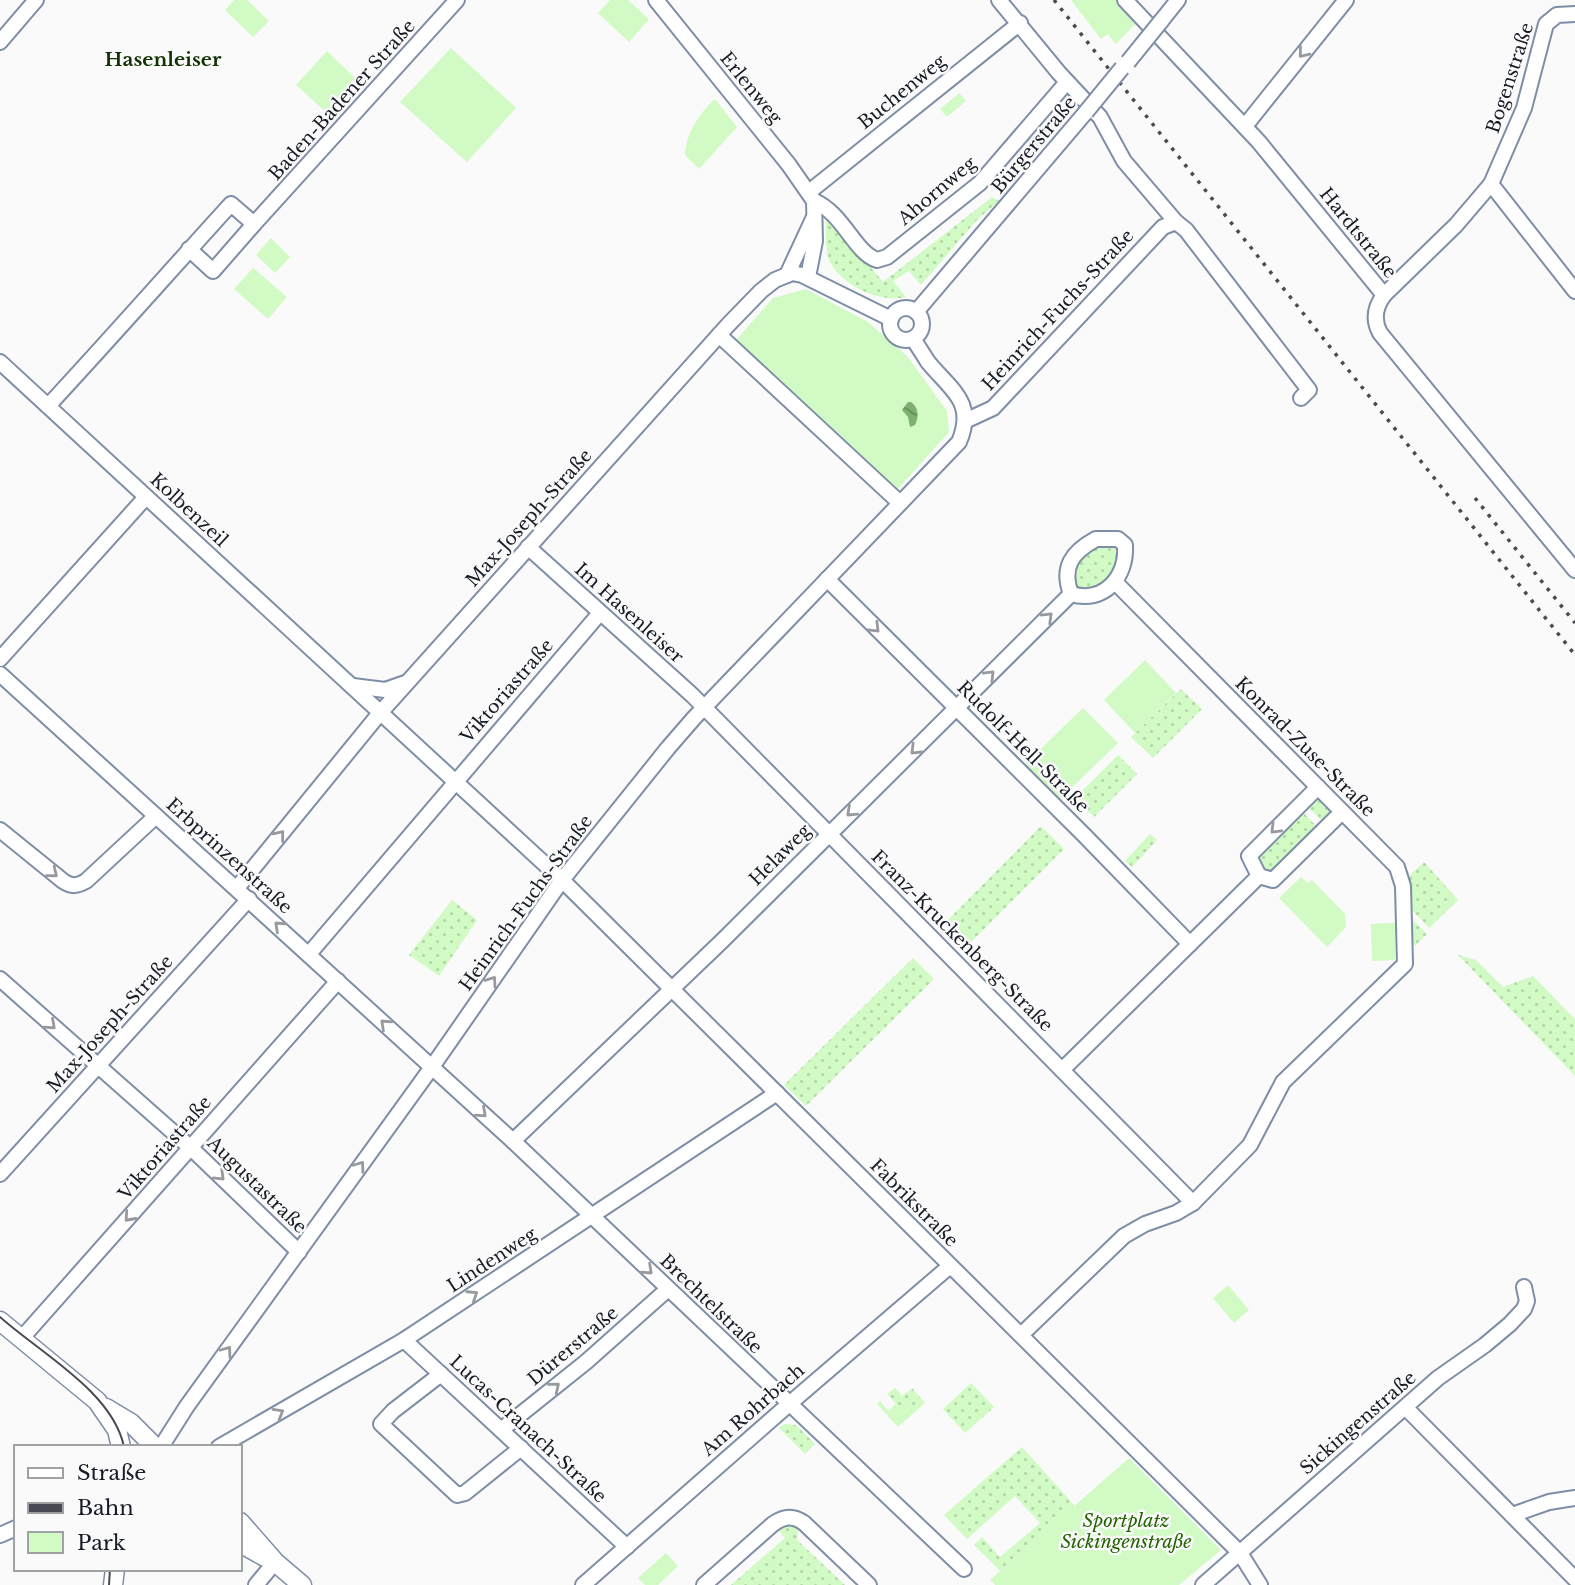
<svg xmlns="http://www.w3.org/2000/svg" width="1575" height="1585" viewBox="0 0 1575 1585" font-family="'Libre Baskerville',serif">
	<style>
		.grass { fill: url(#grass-dots) }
		.green { fill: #d1fac4 }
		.water { fill: url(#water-waves) }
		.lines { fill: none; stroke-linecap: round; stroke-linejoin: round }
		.minor-casing { stroke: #7f8ea7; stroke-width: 18 }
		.major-casing { stroke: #7f8ea7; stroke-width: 21 }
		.minor { stroke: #fff; stroke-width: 14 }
		.major { stroke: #fff; stroke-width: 18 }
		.tram { stroke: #484b53; stroke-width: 2 }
		.rail { stroke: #484b53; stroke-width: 3.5; stroke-dasharray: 3.5 7; stroke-linecap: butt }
		.minor-bridge-casing { stroke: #7f8ea7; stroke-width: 18; stroke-linecap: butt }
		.minor-bridge { stroke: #fff; stroke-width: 14 }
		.oneway { stroke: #97999d }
		.labels { text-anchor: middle; stroke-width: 5; stroke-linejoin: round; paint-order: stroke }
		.street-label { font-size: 18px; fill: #171c26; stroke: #fafafa }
		.park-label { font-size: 18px; font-style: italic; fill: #246402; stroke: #fafafa }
		.neighbourhood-label { font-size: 19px; font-weight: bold; fill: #133306; stroke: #fafafa }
	</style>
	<defs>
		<pattern id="grass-dots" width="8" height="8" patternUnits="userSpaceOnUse" patternTransform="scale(1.75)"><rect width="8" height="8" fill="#d1fac4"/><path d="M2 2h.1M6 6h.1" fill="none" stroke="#b3d6a8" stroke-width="1.8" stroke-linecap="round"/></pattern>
		<pattern id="water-waves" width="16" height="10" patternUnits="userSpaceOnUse" patternTransform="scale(1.75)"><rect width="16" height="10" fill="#7eb06e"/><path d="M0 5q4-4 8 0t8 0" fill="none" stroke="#668e5a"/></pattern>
	</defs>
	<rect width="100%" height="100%" fill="#fafafa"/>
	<g class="grass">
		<polygon points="1070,98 1077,105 1070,114 1066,111 1003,188 996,189 1005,176 1000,172 1004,167 1008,170 1030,145 1026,141 1030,137 1034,140"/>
		<path d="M992,197L999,201L977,220L921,285L909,271L893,281L906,297C880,304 837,284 828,257C825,245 826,230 826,218H829L883,282Z"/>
		<path d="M1115,543L1120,547C1119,574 1103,594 1075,589C1073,561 1087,544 1115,543Z"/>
		<polygon points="1181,689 1202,709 1153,758 1131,737"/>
		<polygon points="1118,755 1137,774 1094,817 1075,798"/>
		<polygon points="1318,799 1332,814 1323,822 1309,808"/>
		<polygon points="1303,812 1318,828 1270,876 1255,861"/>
		<polygon points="1041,826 1064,849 970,943 948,920"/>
		<polygon points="1150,834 1157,840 1132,867 1125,861"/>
		<polygon points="1424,862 1458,900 1429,928 1409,907 1410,875"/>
		<polygon points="452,900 477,920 439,976 409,955"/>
		<polygon points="1411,918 1427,934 1415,946 1411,944"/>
		<polygon points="1458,955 1476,960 1503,987 1533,976 1575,1019 1575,1076"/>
		<polygon points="913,958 934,979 806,1106 784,1085"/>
		<polygon points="971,1383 994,1407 965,1433 943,1409"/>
		<polygon points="895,1388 902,1396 912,1388 925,1403 898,1427 877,1404 880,1401 898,1422 900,1408 887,1394"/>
		<polygon points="784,1424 796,1425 815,1444 805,1454 779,1428"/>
		<polygon points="1022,1447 1075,1506 1000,1571 974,1545 982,1537 1000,1557 1040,1523 1015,1496 967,1539 944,1515"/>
		<polygon points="786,1522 793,1523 799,1528 797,1540 845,1585 731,1585 785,1538 777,1529"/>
	</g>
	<g class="green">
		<polygon points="234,0 247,0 269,21 253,37 225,10"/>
		<polygon points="610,0 628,0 649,19 629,42 598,13"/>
		<polygon points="1071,0 1116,0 1137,22 1116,44 1108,34 1101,39"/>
		<polygon points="451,48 516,108 467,162 400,102"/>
		<polygon points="327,51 355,78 351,82 354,86 328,114 296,85"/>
		<polygon points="959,93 966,101 947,117 940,109"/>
		<path d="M715,99L737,127L699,169L685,155C685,135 700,112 715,99Z"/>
		<polygon points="271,238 290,257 275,273 256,255"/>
		<polygon points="253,268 287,297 268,319 234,289"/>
		<polygon points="806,289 868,322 907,356 947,411 949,432 897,490 736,340 773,298"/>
		<polygon points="1145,660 1176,693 1135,733 1104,700"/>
		<polygon points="1083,708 1118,743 1058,801 1023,766"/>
		<polygon points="1301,877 1308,883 1312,880 1345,914 1346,927 1327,947 1279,898"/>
		<polygon points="1395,923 1395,960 1372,961 1371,924"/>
		<polygon points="1228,1285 1249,1310 1234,1323 1213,1298"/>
		<polygon points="907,1402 913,1409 898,1422 888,1411 896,1404 900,1408"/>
		<polygon points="1129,1458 1221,1550 1179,1585 995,1585 990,1580"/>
		<polygon points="666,1553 678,1566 658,1585 645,1585 638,1578"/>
	</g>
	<path class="water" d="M908,402H911C919,407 919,418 915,425L910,427L908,417L902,410Z"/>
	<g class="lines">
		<g class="minor-casing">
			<g id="minor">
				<polyline points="656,0 789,165 814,201 815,241 808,277"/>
				<polyline points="999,0 1059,73 1100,117 1124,161 1176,222 1186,230 1309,390 1301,398"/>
				<path d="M1125,0L1259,142L1384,295C1375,307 1373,320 1380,333L1575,570"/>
				<polyline points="1162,20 1178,0"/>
				<polyline points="0,42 36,0"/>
				<polyline points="1245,126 1346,0"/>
				<polyline points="1491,184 1575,291"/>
				<polyline points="809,192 1020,23"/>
				<path d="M814,201C844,214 854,252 877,260L887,257L980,183L1067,82"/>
				<polyline points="254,224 457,0"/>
				<polyline points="787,275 813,219"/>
				<polyline points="1384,295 1456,225 1491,184 1524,108 1546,24 1557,15 1575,14"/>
				<circle cx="906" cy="324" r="16"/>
				<polyline points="916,312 1086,112"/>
				<polyline points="719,335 900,503"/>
				<polyline points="0,362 562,880 1240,1553 1260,1585"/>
				<path d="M48,406C110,339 170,271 231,204L254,224L213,271L189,249"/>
				<polyline points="965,421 993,408 1163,227 1176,222"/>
				<path d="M1096,539H1118L1125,545C1127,576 1105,604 1071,594C1061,567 1072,552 1096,539Z"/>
				<polyline points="528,547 692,695 1193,1203"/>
				<polyline points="827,579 1085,836 1190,944"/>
				<polyline points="0,659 146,497"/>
				<polyline points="0,674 513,1141 964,1569"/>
				<polyline points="353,686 385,690 405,683"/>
				<polyline points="1318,787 1249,856 1259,876 1273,880 1342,812"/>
				<path d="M0,830L63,881C72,887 77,886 86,881L156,816"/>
				<polyline points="237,888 380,713 728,325 761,291 775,280 792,273 802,275 891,319"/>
				<polyline points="309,954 600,613"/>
				<polyline points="0,979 191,1148 299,1252"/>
				<polyline points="1062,1070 1259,876"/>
				<polyline points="513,1141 722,941 1071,594"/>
				<polyline points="0,1174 249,899"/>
				<polyline points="1021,1335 1124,1236 1145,1224 1176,1213 1193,1203 1250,1145 1283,1082 1405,964 1403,886 1397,867 1116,583"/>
				<polyline points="21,1339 338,981"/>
				<polyline points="404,1340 627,1547"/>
				<polyline points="441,1374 393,1411 381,1424 457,1495 465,1493 521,1448"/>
				<polyline points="1406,1408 1575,1579"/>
				<polyline points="501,1430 586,1362 668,1289"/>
				<path d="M161,1447L187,1406L432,1067L562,880L668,748L694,718L959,442C976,402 951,390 928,362C923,354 918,346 913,339"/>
				<polyline points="219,1447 404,1340 777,1093"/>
				<polyline points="1512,1515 1549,1502 1575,1498"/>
				<polyline points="0,1535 16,1528"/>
				<polyline points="256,1585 275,1562"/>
				<polyline points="583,1585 788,1405 950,1266"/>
				<path d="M704,1585L773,1524C784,1516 793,1515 804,1523L869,1585"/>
				<polyline points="1203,1585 1438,1378 1485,1345 1510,1324 1524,1309 1527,1301 1524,1287"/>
			</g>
		</g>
		<g class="major-casing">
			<g id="major">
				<polyline points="0,1321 97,1401 117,1430 121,1447"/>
				<polyline points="106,1408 131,1423 155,1447"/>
				<polyline points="240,1522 275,1562 302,1585"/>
				<polyline points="240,1543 265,1557"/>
				<polyline points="113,1585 115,1569"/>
			</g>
		</g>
		<use href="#minor" class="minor"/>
		<use href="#major" class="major"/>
		<g class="tram">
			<path d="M0,1317C40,1353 113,1392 124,1447"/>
			<polyline points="109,1585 110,1569"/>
		</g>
		<g class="rail">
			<polyline points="1054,0 1575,655"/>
			<polyline points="1475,498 1575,623"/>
		</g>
		<g class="minor-bridge-casing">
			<g id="minor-bridge">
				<polyline points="1128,62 1162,20"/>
				<polyline points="1086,112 1122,68"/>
			</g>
		</g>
		<use href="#minor-bridge" class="minor-bridge"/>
	</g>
	<defs><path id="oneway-chevron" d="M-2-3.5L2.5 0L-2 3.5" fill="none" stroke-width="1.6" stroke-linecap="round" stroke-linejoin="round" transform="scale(1.75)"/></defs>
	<g class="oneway">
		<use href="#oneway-chevron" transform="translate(1303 53) rotate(129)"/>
		<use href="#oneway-chevron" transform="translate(1048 617) rotate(-44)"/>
		<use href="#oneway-chevron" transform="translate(875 628) rotate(45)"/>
		<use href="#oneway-chevron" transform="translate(990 675) rotate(-45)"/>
		<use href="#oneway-chevron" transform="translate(915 750) rotate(135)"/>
		<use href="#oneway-chevron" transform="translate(851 812) rotate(137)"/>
		<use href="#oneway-chevron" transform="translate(1275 829) rotate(135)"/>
		<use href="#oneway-chevron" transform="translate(280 835) rotate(-51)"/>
		<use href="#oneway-chevron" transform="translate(53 873) rotate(39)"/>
		<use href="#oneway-chevron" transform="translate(279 926) rotate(-137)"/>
		<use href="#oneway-chevron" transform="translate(492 981) rotate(-55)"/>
		<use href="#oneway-chevron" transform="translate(385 1024) rotate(-137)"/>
		<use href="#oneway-chevron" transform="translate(51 1025) rotate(42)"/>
		<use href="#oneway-chevron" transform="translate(482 1113) rotate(42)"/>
		<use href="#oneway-chevron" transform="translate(360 1166) rotate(-54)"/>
		<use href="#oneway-chevron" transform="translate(220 1176) rotate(44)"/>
		<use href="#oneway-chevron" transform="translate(129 1217) rotate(132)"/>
		<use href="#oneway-chevron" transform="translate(648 1270) rotate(43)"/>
		<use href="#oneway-chevron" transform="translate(473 1295) rotate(-33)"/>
		<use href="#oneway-chevron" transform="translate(227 1351) rotate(-54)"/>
		<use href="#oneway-chevron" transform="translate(555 1387) rotate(-39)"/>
		<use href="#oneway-chevron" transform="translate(279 1413) rotate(-30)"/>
	</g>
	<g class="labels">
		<g class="street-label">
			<text transform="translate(1510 78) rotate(-72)" y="6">Bogenstraße</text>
			<text transform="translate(751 88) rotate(51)" y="6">Erlenweg</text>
			<text transform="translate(902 92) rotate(-39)" y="6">Buchenweg</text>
			<text transform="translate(342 100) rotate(-48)" y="6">Baden-Badener Straße</text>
			<text transform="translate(1034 145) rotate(-50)" y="6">Bürgerstraße</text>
			<text transform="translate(937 191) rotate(-40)" y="6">Ahornweg</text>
			<text transform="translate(1358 233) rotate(51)" y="6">Hardtstraße</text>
			<text transform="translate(1058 310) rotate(-47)" y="6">Heinrich-Fuchs-Straße</text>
			<text transform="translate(189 510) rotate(43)" y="6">Kolbenzeil</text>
			<text transform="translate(529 518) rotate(-48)" y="6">Max-Joseph-Straße</text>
			<text transform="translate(629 613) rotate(42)" y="6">Im Hasenleiser</text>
			<text transform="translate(507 691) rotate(-49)" y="6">Viktoriastraße</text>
			<text transform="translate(1023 747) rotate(45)" y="6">Rudolf-Hell-Straße</text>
			<text transform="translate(1305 747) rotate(45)" y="6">Konrad-Zuse-Straße</text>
			<text transform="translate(780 855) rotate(-45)" y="6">Helaweg</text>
			<text transform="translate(229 856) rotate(42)" y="6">Erbprinzenstraße</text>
			<text transform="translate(526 903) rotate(-54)" y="6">Heinrich-Fuchs-Straße</text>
			<text transform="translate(962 941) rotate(45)" y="6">Franz-Kruckenberg-Straße</text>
			<text transform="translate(110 1024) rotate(-48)" y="6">Max-Joseph-Straße</text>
			<text transform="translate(165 1148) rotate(-49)" y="6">Viktoriastraße</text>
			<text transform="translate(257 1185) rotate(44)" y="6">Augustastraße</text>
			<text transform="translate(914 1203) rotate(45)" y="6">Fabrikstraße</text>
			<text transform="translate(492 1260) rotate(-33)" y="6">Lindenweg</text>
			<text transform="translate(711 1304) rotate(44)" y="6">Brechtelstraße</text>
			<text transform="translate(573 1346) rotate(-40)" y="6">Dürerstraße</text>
			<text transform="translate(753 1410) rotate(-41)" y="6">Am Rohrbach</text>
			<text transform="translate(1358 1423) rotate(-41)" y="6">Sickingenstraße</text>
			<text transform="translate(528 1429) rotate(43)" y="6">Lucas-Cranach-Straße</text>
		</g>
		<g class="park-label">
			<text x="1126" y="1527">Sportplatz<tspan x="1126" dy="21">Sickingenstraße</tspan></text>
		</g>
		<g class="neighbourhood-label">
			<text x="163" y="66">Hasenleiser</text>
		</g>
	</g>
	<rect x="14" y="1445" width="228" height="126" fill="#fafafa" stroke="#9fa1a5" stroke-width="2"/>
	<rect x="28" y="1468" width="35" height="10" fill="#ffffff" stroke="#9fa1a5" stroke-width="2"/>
	<text x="77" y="1480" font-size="21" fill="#171c26">Straße</text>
	<rect x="28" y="1503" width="35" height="10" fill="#484b53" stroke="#9fa1a5" stroke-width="2"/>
	<text x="77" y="1515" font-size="21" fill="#171c26">Bahn</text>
	<rect x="28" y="1532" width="35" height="21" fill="#d1fac4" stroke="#9fa1a5" stroke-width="2"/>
	<text x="77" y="1550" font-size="21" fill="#171c26">Park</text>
</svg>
